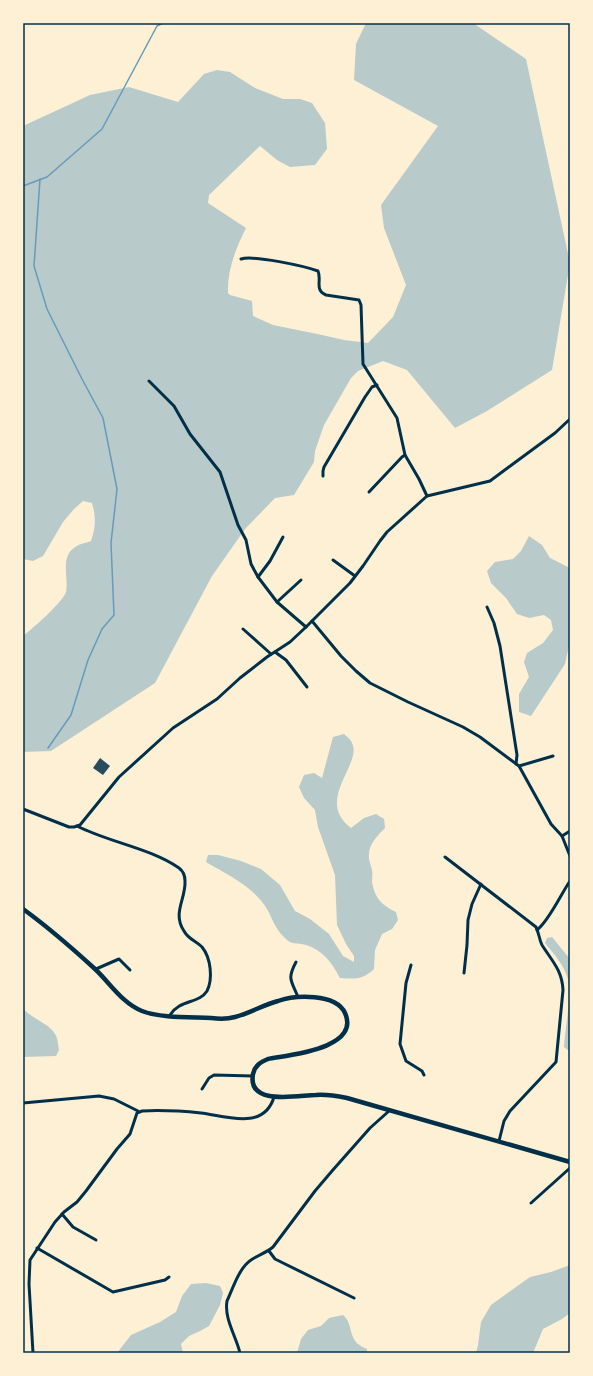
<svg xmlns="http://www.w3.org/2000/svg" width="593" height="1376" font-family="Ubuntu,sans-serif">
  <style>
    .green { fill: #b9caca }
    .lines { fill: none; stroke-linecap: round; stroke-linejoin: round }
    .stream { stroke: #669bbc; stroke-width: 1.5 }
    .building { fill: #264d5e }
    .minor { stroke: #003049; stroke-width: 3 }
    .secondary { stroke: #003049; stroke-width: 4.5 }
    .neatline { fill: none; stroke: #003049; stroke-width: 1.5 }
  </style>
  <rect width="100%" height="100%" fill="#fdf0d5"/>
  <g class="green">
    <path d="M 366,23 L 473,23 L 526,59 L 570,263 L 552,370 L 487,411 L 455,428 L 407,370 L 383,361 L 358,371 L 351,378 L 324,425 L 315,451 L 314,462 L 294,495 L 275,498 L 245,529 L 212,576 L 155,683 L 51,751 L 23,752 L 23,636 C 32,629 63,602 66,592 C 69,579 60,557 74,548 C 78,544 86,543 91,541 C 96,526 96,518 92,503 L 83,501 L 74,509 L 63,522 L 43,556 L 33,561 L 23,559 L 23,126 L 90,95 L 129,87 L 178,102 L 204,74 L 217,70 L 230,72 L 255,88 L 283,99 L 300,99 L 312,103 L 325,123 L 327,149 L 315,165 L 290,167 L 277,160 L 260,146 L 209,195 L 208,203 L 246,228 C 236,248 227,270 228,293 L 230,295 L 252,301 L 253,316 L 273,325 L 322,335 L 344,340 L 368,343 L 393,317 L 406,285 L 384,228 L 381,205 L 438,126 L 354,80 L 356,44 Z"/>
    <polygon points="529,536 542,545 550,558 570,568 570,641 565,664 531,716 519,712 519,694 529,677 524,662 527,653 543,643 553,630 551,620 544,615 529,618 517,614 506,598 491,583 487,571 495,562 513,559 521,551"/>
    <path d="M 344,734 C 346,736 351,739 352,743 C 363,764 314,800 351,828 L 364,818 L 376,814 L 384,819 L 385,828 C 378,835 369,844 369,854 C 368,859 371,865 372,870 C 373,874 372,878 372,882 C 375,899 382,905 396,912 L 398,920 L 392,929 L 382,934 L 375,950 L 374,969 C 362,980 356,979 340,978 C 332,963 323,950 306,945 C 296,942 292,946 284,937 C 274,928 272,916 265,906 C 251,885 226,874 206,862 L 208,855 L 218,855 L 241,861 L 261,869 L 280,885 L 295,911 L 310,919 L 329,934 L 343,956 L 354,962 L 354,956 L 346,944 L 337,925 L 335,875 L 318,827 L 315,810 L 304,798 L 299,787 L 304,775 L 314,773 L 322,778 L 333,737 Z"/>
    <path d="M 552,937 L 570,959 L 569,1051 L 564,1047 C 565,1029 572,994 568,979 C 564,965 554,954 545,943 L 547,938 Z"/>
    <path d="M 23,1008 C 31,1019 48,1022 55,1034 C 58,1038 58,1045 59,1050 L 56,1056 L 23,1057 Z"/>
    <polygon points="570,1265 570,1313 562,1319 543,1329 533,1353 476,1353 478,1345 481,1322 491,1305 530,1277 551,1272"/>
    <polygon points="206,1283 220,1286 223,1293 220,1305 209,1326 200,1331 189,1336 181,1344 183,1353 117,1353 131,1335 160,1322 176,1312 182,1296 191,1284"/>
    <path d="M 343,1315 C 352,1322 349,1336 358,1344 C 361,1346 364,1348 367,1349 L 367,1353 L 297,1353 L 301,1339 L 308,1330 L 321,1326 L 329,1318 Z"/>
  </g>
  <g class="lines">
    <g class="stream">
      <polyline points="40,179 34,266 47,309 82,379 103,418 117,489 111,543 114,615 102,629 88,660 71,715 48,748"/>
      <polyline points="23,186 47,177 102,129 157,26 163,23"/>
    </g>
  </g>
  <polygon class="building" points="100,758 110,766 103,775 93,768"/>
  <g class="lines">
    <g class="minor">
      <path d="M 241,259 C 254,255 304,266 318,271 C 322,280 314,290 326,295 L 359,300 L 361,305 L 363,364 L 397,418 L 405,455 L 419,479 L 427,496"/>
      <polyline points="149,381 174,406 190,434 220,472 238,525 246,540 251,564 258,577 277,602 306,627"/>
      <polyline points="323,476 323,471 324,467 365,397 372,387 377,385"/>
      <polyline points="369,492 402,457 405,455"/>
      <polyline points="333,560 355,576"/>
      <polyline points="258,577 270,561 283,537"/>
      <polyline points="277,602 301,580"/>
      <polyline points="487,607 494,623 500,646 517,755 516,764"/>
      <polyline points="312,621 341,656 356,671 370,683 408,702 463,727 480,737 519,766 551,824 562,836 570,856"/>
      <polyline points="243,629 271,654"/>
      <polyline points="275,652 286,660 307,687"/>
      <polyline points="519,766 553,756"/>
      <polyline points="23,809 69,827 74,827 80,825 119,777 173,728 217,699 240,678 267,657 290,642 306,627 350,583 363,566 380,541 387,532 427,496 490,481 555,433 570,419"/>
      <path d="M 77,826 C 108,842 150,848 179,868 C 183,871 185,876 185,881 C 186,899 172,913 184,931 C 188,939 196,941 202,947 C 211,958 213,979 207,991 C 199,1004 180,999 170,1015"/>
      <polyline points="562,836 570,831"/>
      <path d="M 445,857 L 536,927 C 539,933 539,939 542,945 C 552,961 562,970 563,990 L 556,1062 L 510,1111 L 504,1121 L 499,1141"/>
      <path d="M 537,930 C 549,921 561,894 570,881"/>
      <path d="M 296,962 C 287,979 291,980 298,997"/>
      <polyline points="411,965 406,983 400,1044 406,1061 422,1071 424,1075"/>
      <polyline points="96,969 119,959 130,970"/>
      <polyline points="464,973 467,945 468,920 472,904 481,884"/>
      <polyline points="202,1089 209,1078 214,1075 253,1076"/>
      <polyline points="23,1103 99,1096 114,1099 138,1111"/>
      <polyline points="531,1203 570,1168"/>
      <polyline points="62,1214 73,1227 96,1240"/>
      <polyline points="37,1248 113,1292 165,1280 169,1277"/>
      <polyline points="269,1251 275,1259 354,1298"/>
      <path d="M 33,1353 L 29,1284 L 30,1260 L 55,1222 L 64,1212 L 77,1202 L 86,1191 L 117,1149 L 130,1134 L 137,1113 L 142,1111 C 161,1110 181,1111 201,1113 C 225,1116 264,1131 274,1097"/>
      <path d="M 240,1353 C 236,1336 224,1319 227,1301 C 233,1288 239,1268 251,1260 C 258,1255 266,1253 273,1247 L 315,1191 L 332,1171 L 370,1128 L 389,1111"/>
    </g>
    <path class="secondary" d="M 23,909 C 48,927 72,948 95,969 C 110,983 122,1003 142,1011 C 160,1018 191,1017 211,1018 C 219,1019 228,1019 235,1017 C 250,1013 263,1005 278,1001 C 295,995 336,993 345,1013 C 361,1049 288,1055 268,1059 C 261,1062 255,1065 253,1074 C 247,1107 299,1095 316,1095 C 327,1094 337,1096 347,1098 L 570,1162"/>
  </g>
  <rect width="593" height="1376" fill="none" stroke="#fdf0d5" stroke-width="48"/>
  <rect x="24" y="24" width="545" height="1328" class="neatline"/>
</svg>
